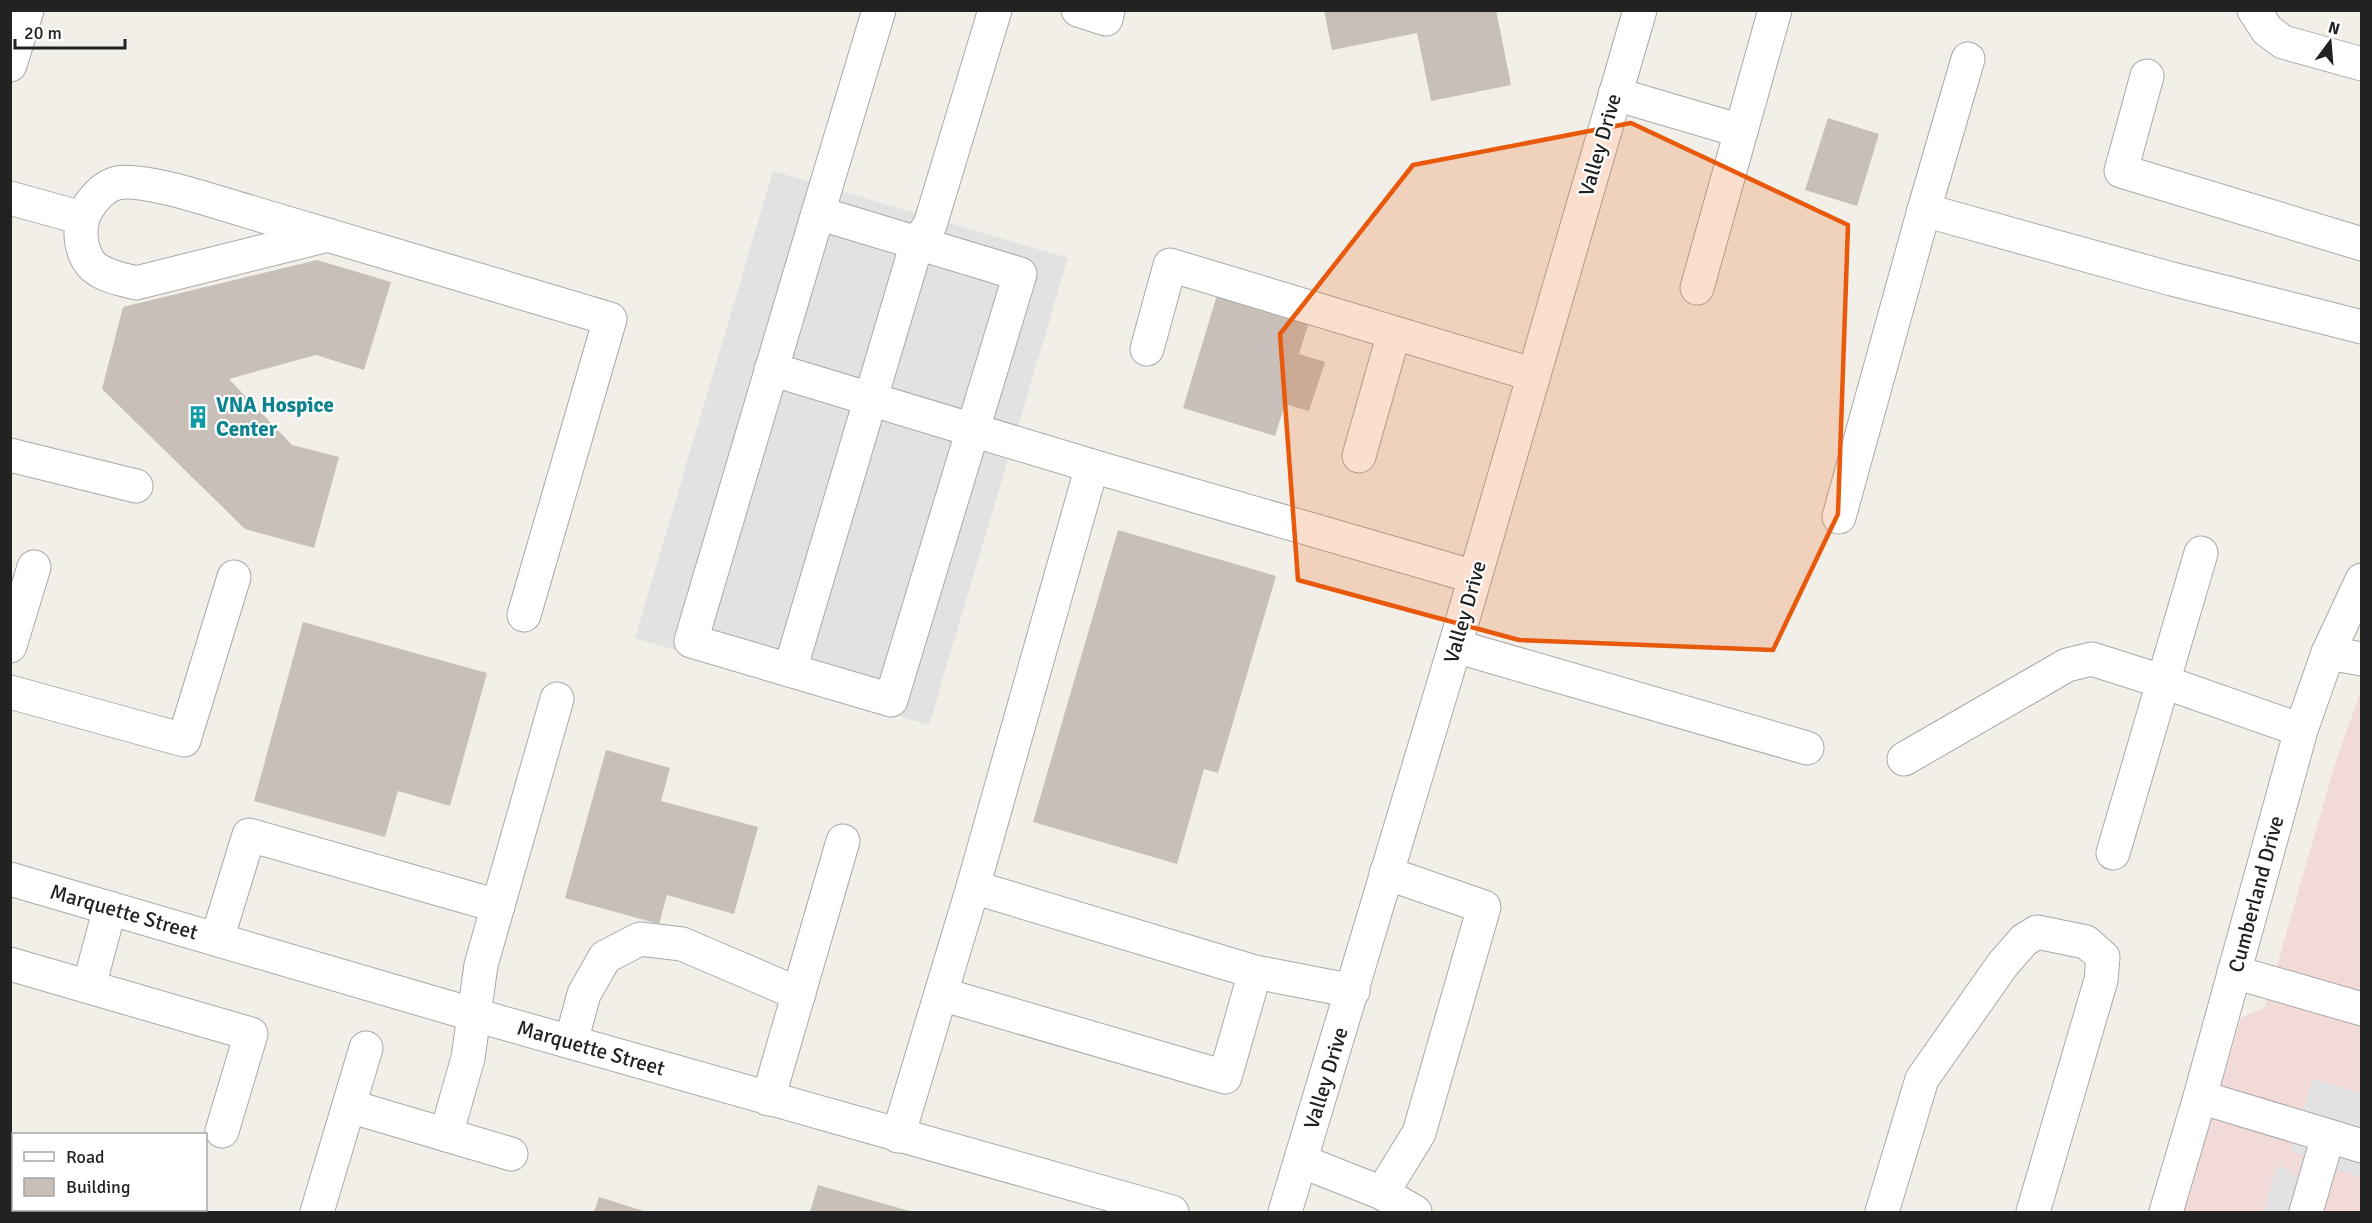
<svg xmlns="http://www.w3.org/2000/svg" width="2372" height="1223" font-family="Signika,sans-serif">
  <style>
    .commercial { fill: #f2dad9 }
    .parking { fill: #e2e2e2 }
    .building { fill: #c7bfb8 }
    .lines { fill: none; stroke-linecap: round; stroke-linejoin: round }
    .minor-casing { stroke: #a9a9a9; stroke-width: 35 }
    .minor { stroke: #fff; stroke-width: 33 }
    .marked { fill: #e8590c; fill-opacity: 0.2; stroke: #e8590c; stroke-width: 4.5; stroke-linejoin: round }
    .labels { text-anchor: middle; stroke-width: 4.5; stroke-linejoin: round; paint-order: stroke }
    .street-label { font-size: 21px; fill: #222; stroke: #fff }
    .culture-label { font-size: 21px; font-weight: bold; fill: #0d838f; stroke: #fff; text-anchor: start }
  </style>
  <rect width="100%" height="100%" fill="#f2efe9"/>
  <polygon class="commercial" points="2361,690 2361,1212 2184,1212 2241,1018 2265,1007 2335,764"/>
  <g class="parking">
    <polygon points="773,171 1068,258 929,725 635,638"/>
    <polygon points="2313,1079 2361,1093 2361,1178 2291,1151"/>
    <polygon points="2277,1164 2302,1180 2293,1212 2264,1212"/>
  </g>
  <g class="building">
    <polygon points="1324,10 1496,10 1511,85 1431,101 1417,33 1332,50"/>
    <polygon points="1828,118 1879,134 1857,206 1805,190"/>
    <polygon points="317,260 391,282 364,370 316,355 229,379 292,445 339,457 314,548 245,529 102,389 123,307"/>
    <polygon points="1217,295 1309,322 1299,354 1325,362 1309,411 1285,404 1275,436 1183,408"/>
    <polygon points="1118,530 1276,576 1218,773 1204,769 1177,864 1033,822"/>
    <polygon points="303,622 487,673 450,806 398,791 385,837 254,801"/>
    <polygon points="606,750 670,768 661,801 758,827 734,914 667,895 659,924 565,898"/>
    <polygon points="10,1134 14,1135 14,1210 60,1210 68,1212 10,1212"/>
    <polygon points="818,1185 913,1212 810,1212"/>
    <polygon points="599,1197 647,1212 594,1212"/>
  </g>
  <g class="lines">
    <g class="minor-casing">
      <g id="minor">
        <polyline points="1078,10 1106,19 1108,10"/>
        <polyline points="2254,10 2267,30 2283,42 2362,64"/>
        <polyline points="10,65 27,10"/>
        <polyline points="2147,76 2121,171 2362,244"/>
        <polyline points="1615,94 1741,131"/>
        <polyline points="10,198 82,218"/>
        <polyline points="1924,210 1968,59"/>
        <polygon points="818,213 1020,274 891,700 691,641"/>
        <polyline points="818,213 879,10"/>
        <path d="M 328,235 L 136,283 C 122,279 101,276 91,264 C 79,249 78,225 87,209 C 94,198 104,186 117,183 C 145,177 221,204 250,212 C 370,247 490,284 610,319 L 524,615"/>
        <polyline points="1697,288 1775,10"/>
        <polyline points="1147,349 1170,265 1534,375"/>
        <polyline points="771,369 1092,466"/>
        <polyline points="10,455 136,486"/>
        <polyline points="1359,456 1394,333"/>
        <polyline points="1839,517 1924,210 2172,279 2362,327"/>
        <polyline points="10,646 34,567"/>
        <polyline points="1455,646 1807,748"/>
        <polyline points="2328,653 2362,659"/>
        <polyline points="790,670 917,243 930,225 995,10"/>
        <polyline points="10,692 184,740 234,577"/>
        <polyline points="1904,759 2067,665 2092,659 2164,682 2301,730"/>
        <polyline points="2113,853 2201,553"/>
        <polyline points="10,879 475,1015 1172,1212"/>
        <polyline points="973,887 1255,972 1353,991"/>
        <polyline points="217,939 249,835 498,906"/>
        <polyline points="10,964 251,1034 222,1131"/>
        <polyline points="2234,972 2362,1009"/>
        <polyline points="89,986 110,908"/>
        <polyline points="941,994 1225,1077 1255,972"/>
        <polyline points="571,1042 584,994 605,957 640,939 682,944 799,994"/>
        <polyline points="2200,1097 2362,1146"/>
        <polyline points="768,1099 843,841"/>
        <polyline points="349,1106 511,1154"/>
        <polyline points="446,1135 468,1058 481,965 557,699"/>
        <polyline points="898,1136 973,887 1092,466 1475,577"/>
        <polyline points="1301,1161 1382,1193 1419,1133 1484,907 1386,873"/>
        <polyline points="1382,1193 1415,1212"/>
        <polyline points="317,1212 366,1048"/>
        <polyline points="1285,1212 1455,646 1640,10"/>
        <polyline points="1882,1212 1922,1079 2003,964 2024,940 2037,932 2086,942 2103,957 2101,980 2033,1212"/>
        <polyline points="2166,1212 2200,1097 2301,730 2328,653 2362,580"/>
        <polyline points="2306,1212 2328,1136"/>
      </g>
    </g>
    <use href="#minor" class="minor"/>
  </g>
  <path class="marked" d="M 1631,123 L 1848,225 L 1838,514 L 1773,650 L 1519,640 L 1298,580 L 1280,334 L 1413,165 Z"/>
  <defs>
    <g id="building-bare" transform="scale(1.8)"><path d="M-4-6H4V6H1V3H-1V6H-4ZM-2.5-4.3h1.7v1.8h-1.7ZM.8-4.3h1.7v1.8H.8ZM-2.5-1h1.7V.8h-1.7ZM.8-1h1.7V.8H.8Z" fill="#0f9aa8" stroke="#fff" stroke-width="2.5" paint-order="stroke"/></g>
  </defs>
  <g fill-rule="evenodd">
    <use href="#building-bare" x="198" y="417"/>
  </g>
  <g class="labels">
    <g class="street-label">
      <text transform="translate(1600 145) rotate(-74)" y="7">Valley Drive</text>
      <text transform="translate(1465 612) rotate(-74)" y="7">Valley Drive</text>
      <text transform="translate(2256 894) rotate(-75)" y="7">Cumberland Drive</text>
      <text transform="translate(124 912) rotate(16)" y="7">Marquette Street</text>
      <text transform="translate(591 1048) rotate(16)" y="7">Marquette Street</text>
      <text transform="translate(1326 1078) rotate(-73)" y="7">Valley Drive</text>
    </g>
    <g class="culture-label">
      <text x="216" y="412">VNA Hospice<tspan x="216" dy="24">Center</tspan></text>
    </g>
  </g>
  <rect width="2372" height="1223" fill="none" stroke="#222222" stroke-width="24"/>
  <rect x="12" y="1133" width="195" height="78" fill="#ffffff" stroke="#a7a7a7" stroke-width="1.5"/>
  <rect x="24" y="1152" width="30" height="9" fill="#ffffff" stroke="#a7a7a7" stroke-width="1.5"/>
  <text x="66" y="1163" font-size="18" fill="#222222">Road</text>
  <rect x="24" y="1178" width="30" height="18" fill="#c7bfb8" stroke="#a7a7a7" stroke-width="1.5"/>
  <text x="66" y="1193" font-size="18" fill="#222222">Building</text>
  <g transform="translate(2330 42) rotate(16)" stroke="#ffffff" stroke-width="4.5" paint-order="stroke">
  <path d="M0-4.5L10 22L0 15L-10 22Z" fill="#222222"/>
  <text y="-9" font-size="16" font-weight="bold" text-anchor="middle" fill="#222222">N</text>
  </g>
  <path d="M15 39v9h110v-9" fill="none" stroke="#222222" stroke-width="3"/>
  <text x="24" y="39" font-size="18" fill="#222222" stroke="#ffffff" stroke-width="4.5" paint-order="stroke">20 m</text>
</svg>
